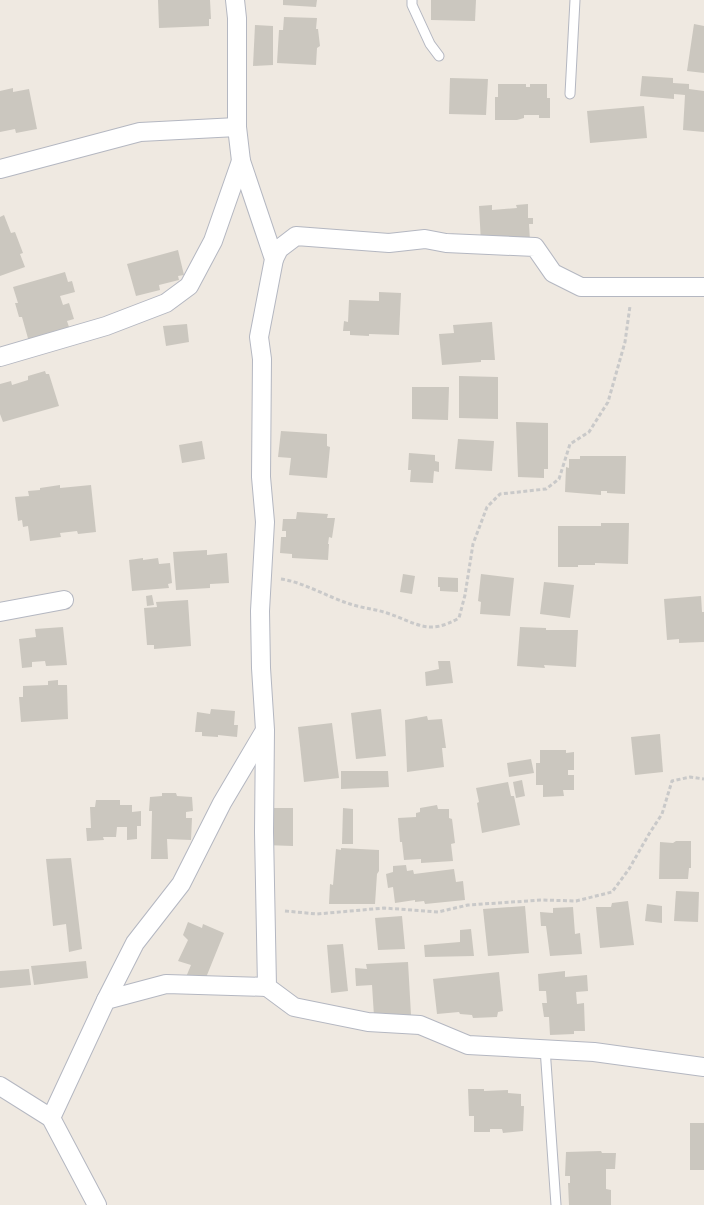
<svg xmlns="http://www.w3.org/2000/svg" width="704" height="1205" font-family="Raleway,sans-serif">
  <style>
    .building { fill: #cbc7bf }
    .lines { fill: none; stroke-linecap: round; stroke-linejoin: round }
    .service-casing { stroke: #b4b7c1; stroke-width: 11 }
    .minor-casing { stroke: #b4b7c1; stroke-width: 20 }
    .path { stroke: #c9c9c9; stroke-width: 3; stroke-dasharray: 4 2.5; stroke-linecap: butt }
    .service { stroke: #fff; stroke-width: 9 }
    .minor { stroke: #fff; stroke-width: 18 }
  </style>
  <rect width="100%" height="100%" fill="#efe9e1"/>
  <g class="building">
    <polygon points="158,0 210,0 211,19 209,19 209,26 159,28"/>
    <polygon points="283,0 317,0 316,7 283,5"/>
    <polygon points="431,0 476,0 475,21 431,20"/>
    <polygon points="284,17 317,18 316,29 318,29 320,46 317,48 316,65 277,63 279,30 283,30"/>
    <polygon points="694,24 704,26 704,73 687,71"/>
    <polygon points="255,25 273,26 273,65 253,66"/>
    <polygon points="642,76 673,78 673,83 689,84 689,89 704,91 704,132 683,130 685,95 674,94 674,99 640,96"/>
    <polygon points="450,78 488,79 486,115 449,114"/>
    <polygon points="498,84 526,84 526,87 530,87 530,84 547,84 547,98 550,98 550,118 539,118 539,115 524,115 524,118 517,120 495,120 495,97 498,97"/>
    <polygon points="13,88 13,92 29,89 37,129 16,133 15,129 0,132 0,91"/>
    <polygon points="644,106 647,138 590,143 587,111"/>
    <polygon points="528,204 528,218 533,218 533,224 529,224 530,241 481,243 479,206 492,205 492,210 517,208 516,205"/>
    <polygon points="4,215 11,233 15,232 23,253 20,254 25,267 0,276 0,217"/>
    <polygon points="178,250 184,275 178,276 179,280 159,285 160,290 136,296 127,264"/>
    <polygon points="65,272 68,282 72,281 75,292 60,296 63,305 69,303 74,319 67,321 70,330 29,342 22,317 19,317 15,303 18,303 13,287"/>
    <polygon points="379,292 401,293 399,335 369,334 369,336 350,335 350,331 343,331 344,321 348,322 349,300 379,301"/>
    <polygon points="492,322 495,360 481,360 481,362 442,365 439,334 454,333 453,325"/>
    <polygon points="187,324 189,342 166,346 163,326"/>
    <polygon points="45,371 46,374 49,374 59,406 3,422 0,414 0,384 11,381 12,385 28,380 28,376"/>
    <polygon points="459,376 498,377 498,419 459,418"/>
    <polygon points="412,387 449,387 448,420 412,419"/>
    <polygon points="516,422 548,423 548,469 544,469 544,478 518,477"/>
    <polygon points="281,431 327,434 327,446 330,447 327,478 289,475 291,458 278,457"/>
    <polygon points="458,439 494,441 492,471 455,469"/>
    <polygon points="202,441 205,459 182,463 179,445"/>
    <polygon points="409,453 435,455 435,461 439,462 439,472 434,471 433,483 410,482 411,470 408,470"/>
    <polygon points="580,456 626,456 625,494 607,493 607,491 601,491 601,495 565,492 566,467 569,468 569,459 580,459"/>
    <polygon points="60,485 60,488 91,485 96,532 78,534 77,531 60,533 61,537 30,541 28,526 23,527 22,520 18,521 15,497 29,496 28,491 40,490 40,488"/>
    <polygon points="297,512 328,514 327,518 335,518 332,538 329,537 328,544 329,544 328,560 292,558 292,554 280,553 281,537 286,537 286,531 282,531 283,519 296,519"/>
    <polygon points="601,523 629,523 628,564 595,563 595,565 578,565 578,567 558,567 558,526 601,526"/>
    <polygon points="207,550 207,555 227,553 229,583 210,584 210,588 176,590 173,552"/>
    <polygon points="143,558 143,560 158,558 159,564 170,563 172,583 168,584 169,588 132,591 129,560"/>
    <polygon points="403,574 415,576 412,594 400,592"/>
    <polygon points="481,574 514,578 510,616 480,614 481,602 478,601"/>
    <polygon points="438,577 458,578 458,592 440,591 440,587 438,587"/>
    <polygon points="544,582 574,585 570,618 540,614"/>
    <polygon points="152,595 154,605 147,606 146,596"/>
    <polygon points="701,596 702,612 704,612 704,642 679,643 679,639 667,640 664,599"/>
    <polygon points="188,600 191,646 154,649 154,645 147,645 144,608 157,607 156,602"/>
    <polygon points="63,627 67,665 46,666 45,661 32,662 32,667 22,668 19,639 36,637 35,629"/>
    <polygon points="520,627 546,628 546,630 578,630 576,667 544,665 545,668 517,666"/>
    <polygon points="438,661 450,661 453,683 426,686 425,672 439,669"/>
    <polygon points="58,680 58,685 67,685 68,719 21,722 19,697 23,697 23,686 48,685 48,681"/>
    <polygon points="211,709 235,711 234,725 238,725 237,737 218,735 218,737 202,736 202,732 195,732 197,712 210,714"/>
    <polygon points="381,709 386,756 356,759 351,713"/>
    <polygon points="427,716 428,720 442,719 446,748 442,748 444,767 407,772 405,720"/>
    <polygon points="332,723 339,778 304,782 298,727"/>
    <polygon points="660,734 663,772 635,775 631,737"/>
    <polygon points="540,750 566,750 566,753 574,752 574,770 568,770 568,775 574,775 574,790 563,790 564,796 543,797 543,785 536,785 536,763 540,763"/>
    <polygon points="531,759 534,773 509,777 507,763"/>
    <polygon points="341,771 388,771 389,787 341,789"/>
    <polygon points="522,780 525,796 516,798 513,782"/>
    <polygon points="508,782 511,796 514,796 520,825 482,833 477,803 479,802 476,788"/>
    <polygon points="162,793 176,793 177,796 192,797 193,811 186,812 186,818 192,818 191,840 167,839 168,859 151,859 152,811 149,811 150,797 162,796"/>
    <polygon points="96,800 120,800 120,805 132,805 132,812 141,811 141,826 137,826 137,839 127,840 127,827 117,827 116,837 103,837 104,840 87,841 86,828 91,828 90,807 95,807"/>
    <polygon points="437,805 438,809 449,809 449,818 452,819 455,843 451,844 453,861 421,863 421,859 404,860 402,842 400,842 398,818 416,817 416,813 420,812 420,808"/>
    <polygon points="266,808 293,808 293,846 265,845"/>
    <polygon points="343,808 353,809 353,844 342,844"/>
    <polygon points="676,841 691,841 691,868 689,868 688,879 659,879 660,842 673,843"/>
    <polygon points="341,848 379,850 379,871 377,874 375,904 329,904 330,884 333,885 336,849 341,850"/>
    <polygon points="71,858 82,949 69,952 66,924 53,926 46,859"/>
    <polygon points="406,865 407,871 413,870 414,874 454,869 456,882 463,881 465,900 425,904 424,901 415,902 415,900 395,903 393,887 388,888 386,874 393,872 393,866"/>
    <polygon points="676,891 699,892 698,922 674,921"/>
    <polygon points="628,901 634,945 600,948 596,907 611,907 612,903"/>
    <polygon points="647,904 662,906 662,923 645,921"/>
    <polygon points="525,906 529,953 488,956 483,909"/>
    <polygon points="573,907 575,934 580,933 582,954 550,956 546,926 541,926 540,912 553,913 553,908"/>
    <polygon points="402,916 405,949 378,950 375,918"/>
    <polygon points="188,922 202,928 203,924 224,933 203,985 186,977 191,965 178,961 188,940 183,935"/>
    <polygon points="471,929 474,956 425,957 424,945 460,942 460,930"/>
    <polygon points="343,944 348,991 331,993 327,945"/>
    <polygon points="86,961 88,978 34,985 31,966"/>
    <polygon points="408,962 411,1015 374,1016 372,985 356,986 355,968 367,969 366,964"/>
    <polygon points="29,969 31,985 0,988 0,971"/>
    <polygon points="565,971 565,977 587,975 588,991 576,992 577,1004 584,1003 585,1031 574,1031 574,1034 550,1035 549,1017 544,1017 542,1003 547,1003 546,991 539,991 538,974"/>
    <polygon points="499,972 503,1011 498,1012 497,1017 473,1018 472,1015 460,1014 459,1012 437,1014 433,979"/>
    <polygon points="468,1089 484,1089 484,1091 508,1090 508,1093 521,1094 521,1106 524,1106 523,1131 503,1133 502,1129 490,1129 490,1132 474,1132 474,1116 469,1116"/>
    <rect x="690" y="1123" width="14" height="47"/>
    <polygon points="601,1151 602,1153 616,1153 615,1169 606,1169 606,1189 611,1190 611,1205 569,1205 568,1183 570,1183 570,1176 565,1176 566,1152"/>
  </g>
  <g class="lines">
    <g class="service-casing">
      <g id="service">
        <polyline points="412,0 412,5 430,44 439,56"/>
        <polyline points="570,94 575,0"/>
        <polyline points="545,1048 556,1205"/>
      </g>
    </g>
    <g class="minor-casing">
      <g id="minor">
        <polyline points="235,0 237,18 237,127 241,161 274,259 259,337 262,359 261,477 265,522 260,611 261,668 265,730 264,832 267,987 294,1007 368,1022 420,1025 468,1045 594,1052 704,1067"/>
        <polyline points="0,169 140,132 237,127"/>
        <polyline points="274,259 279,249 296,236 389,243 425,239 446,243 535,247 553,273 581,287 704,287"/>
        <polyline points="0,357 106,326 166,303 189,286 213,241 241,161"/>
        <polyline points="0,612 64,600"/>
        <polyline points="106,1000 135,943 181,884 222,803 264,732"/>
        <polyline points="0,1086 51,1118 97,1205"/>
        <polyline points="51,1118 106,1000 166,984 267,987"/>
      </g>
    </g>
    <g class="path">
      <path d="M 281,579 C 303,582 328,597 350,604 C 362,608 375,609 387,613 C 417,623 428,636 459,618 L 465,595 L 473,544 L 487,507 L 500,494 L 546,489 L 559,479 L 570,444 L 589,432 L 608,402 L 625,342 L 630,306"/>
      <polyline points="285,911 317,914 384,908 438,912 468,905 542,900 576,901 612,892 629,869 649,834 662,814 672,781 690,777 704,779"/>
    </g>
    <use href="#service" class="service"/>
    <use href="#minor" class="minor"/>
  </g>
</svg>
